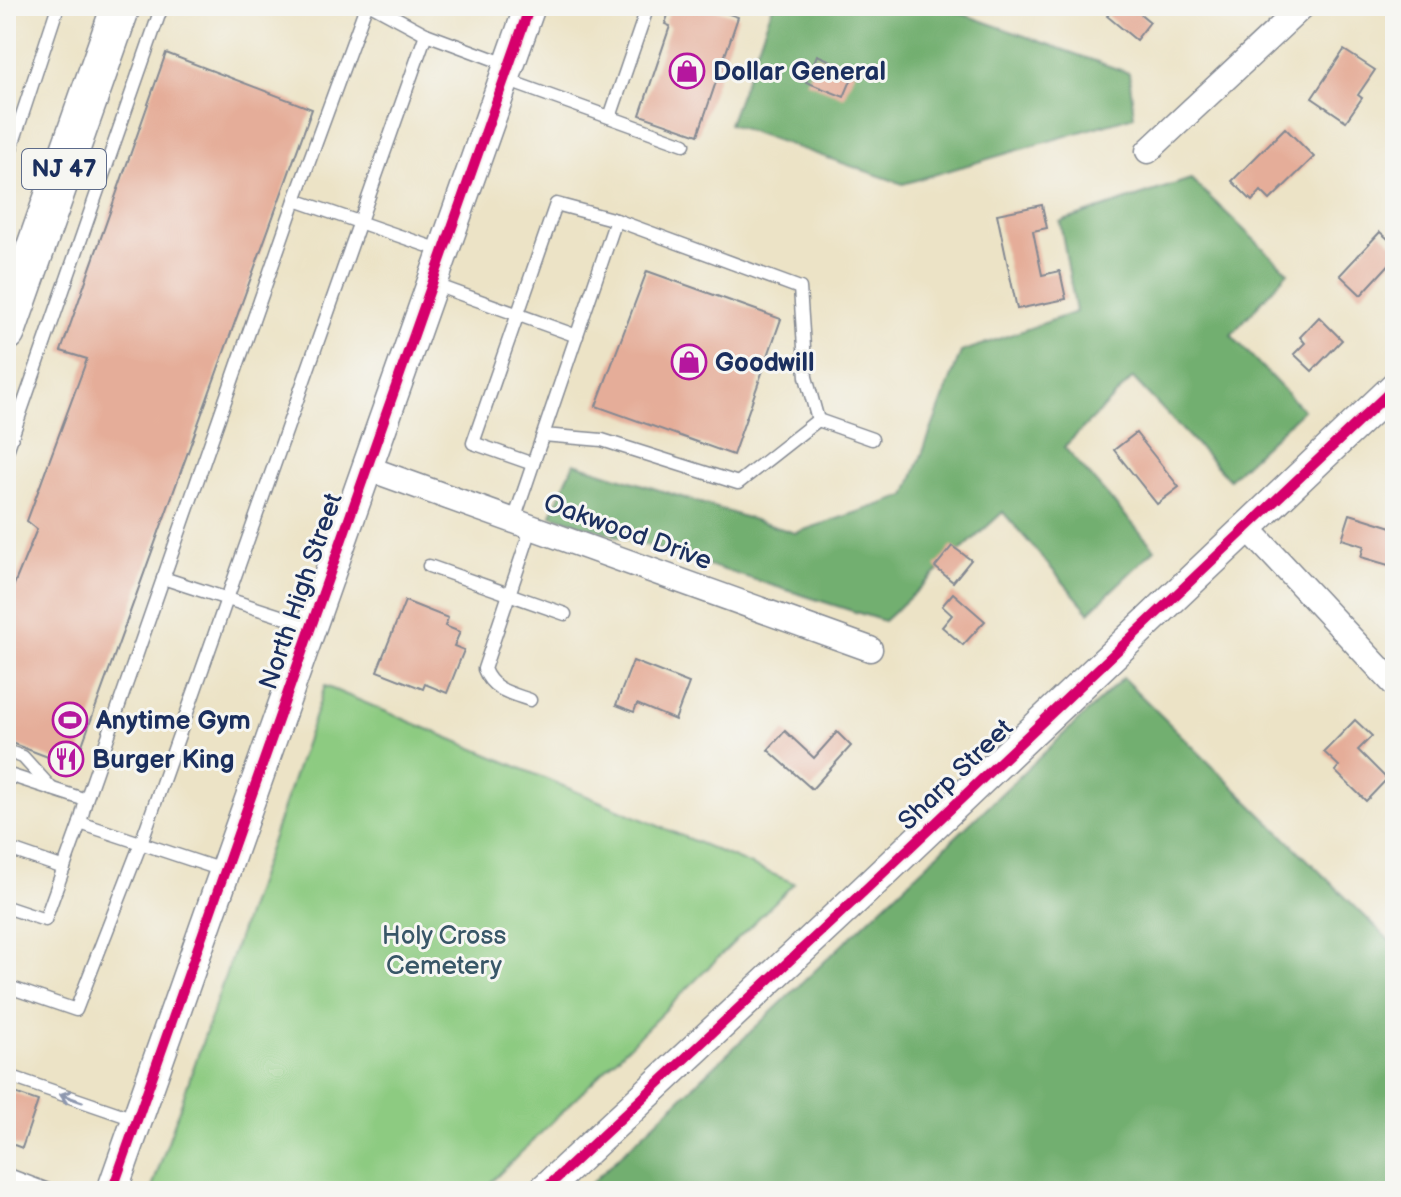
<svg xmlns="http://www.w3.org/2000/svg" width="1401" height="1197" font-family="'Balsamiq Sans',sans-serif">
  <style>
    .green { fill: #8dcb81; stroke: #547d70; stroke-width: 2 }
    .forest { fill: #72af6f; stroke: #466f66; stroke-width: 2 }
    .building { fill: #e5ad99 }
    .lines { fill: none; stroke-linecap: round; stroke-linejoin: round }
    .service-casing { stroke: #848992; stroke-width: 15 }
    .minor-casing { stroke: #848992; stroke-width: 27 }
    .tertiary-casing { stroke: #848992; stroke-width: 33 }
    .primary-casing { stroke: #848992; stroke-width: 41 }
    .service { stroke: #fff; stroke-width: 12 }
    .minor { stroke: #fff; stroke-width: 24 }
    .tertiary { stroke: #fff; stroke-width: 30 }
    .primary { stroke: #fff; stroke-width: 38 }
    .cycleway-casing { stroke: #f6f6f2; stroke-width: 15 }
    .cycleway { stroke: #d6006c; stroke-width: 10 }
    .oneway { stroke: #8d97ae }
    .labels { text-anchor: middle; stroke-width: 6; stroke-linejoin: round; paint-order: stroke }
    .shield { fill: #f6f6f2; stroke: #5d6b8a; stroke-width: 2 }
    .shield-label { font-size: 24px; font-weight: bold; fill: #1b2f5e }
    .poi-label { font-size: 26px; font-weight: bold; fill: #1b2f5e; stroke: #f6f6f2; text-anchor: start }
    .street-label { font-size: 26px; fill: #1b2f5e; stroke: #f6f6f2 }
    .park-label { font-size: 26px; fill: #385667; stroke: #f6f6f2 }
  </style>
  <rect width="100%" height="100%" fill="#f6f6f2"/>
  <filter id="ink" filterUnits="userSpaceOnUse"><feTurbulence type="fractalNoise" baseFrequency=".0125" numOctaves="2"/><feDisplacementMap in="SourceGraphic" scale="16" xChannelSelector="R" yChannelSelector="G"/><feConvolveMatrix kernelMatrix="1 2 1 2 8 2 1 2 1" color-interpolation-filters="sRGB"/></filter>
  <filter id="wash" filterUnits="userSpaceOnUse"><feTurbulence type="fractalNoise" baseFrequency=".006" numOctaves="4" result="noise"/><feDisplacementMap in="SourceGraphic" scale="32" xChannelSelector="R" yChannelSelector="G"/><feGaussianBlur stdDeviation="1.8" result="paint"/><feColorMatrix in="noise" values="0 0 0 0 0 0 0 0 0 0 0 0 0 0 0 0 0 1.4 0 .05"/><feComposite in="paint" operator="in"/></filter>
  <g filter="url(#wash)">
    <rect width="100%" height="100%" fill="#ece3c6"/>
    <polygon class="green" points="325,686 794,883 482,1191 151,1191"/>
    <g class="forest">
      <polygon points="773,6 940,6 1129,73 1134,116 903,184 729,124"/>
      <polygon points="1191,179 1288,272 1231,335 1303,410 1229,479 1133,378 1064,447 1155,549 1089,612 1003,512 884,621 551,515 574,463 795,533 906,496 961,352 1076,312 1060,222"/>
      <polygon points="1123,678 1395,946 1395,1191 583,1191"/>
    </g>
    <g id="blocks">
      <g class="building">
        <polygon points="671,6 706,6 738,17 698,135 640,115 670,26 665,24"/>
        <polygon points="1116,6 1131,6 1150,22 1136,40 1107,16"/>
        <polygon points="1344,50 1375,70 1358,95 1362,98 1346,121 1312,98"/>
        <polygon points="166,53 312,109 74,767 6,741 6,604 37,529 27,521 87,359 61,351"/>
        <polygon points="817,55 855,71 844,97 806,82"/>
        <polygon points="1285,128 1314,157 1270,200 1261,191 1252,201 1232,181"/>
        <polygon points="1042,205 1047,228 1033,231 1042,275 1060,271 1066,299 1017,309 997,214"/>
        <polygon points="1380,232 1395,245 1395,258 1361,295 1340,275"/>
        <polygon points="647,271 781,319 733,455 596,406"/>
        <polygon points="1319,317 1342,340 1312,371 1294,354 1305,343 1300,337"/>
        <polygon points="1136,433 1179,487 1157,504 1114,450"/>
        <polygon points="1350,514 1395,528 1395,567 1361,557 1364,546 1342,539"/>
        <polygon points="952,546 971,560 953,582 935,567"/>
        <polygon points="953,593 985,621 963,645 942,627 952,615 942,606"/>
        <polygon points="405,601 448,618 445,626 460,632 454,646 464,650 447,693 425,684 423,689 377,671"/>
        <polygon points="633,661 689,683 675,720 637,704 634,712 616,705"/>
        <polygon points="1355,720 1372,736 1358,750 1387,779 1366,801 1335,771 1339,766 1324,752"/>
        <polygon points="785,731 814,758 837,732 851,746 812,789 768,750"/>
        <polygon points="6,1090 38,1101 22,1148 6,1142"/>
      </g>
    </g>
  </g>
  <g filter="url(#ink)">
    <use href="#blocks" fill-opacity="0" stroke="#848992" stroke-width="2"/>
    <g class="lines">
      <g class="service-casing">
        <g id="service">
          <polyline points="374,6 426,34 509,65"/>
          <polyline points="506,80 684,144"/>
          <polyline points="610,117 648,6"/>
          <polyline points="6,164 58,6"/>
          <polyline points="295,200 443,251"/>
          <polyline points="433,284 577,336"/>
          <polyline points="818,420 872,439"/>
          <polyline points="6,454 162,6"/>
          <polyline points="533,464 473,443 556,204 616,220"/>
          <polyline points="514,520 616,220 800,288 806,377 818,420 738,483 602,440 543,435"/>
          <polyline points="429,566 565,614"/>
          <polyline points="163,578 311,626"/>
          <path d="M 530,700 C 510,693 492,690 484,669 L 532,526"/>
          <polyline points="6,751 23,757 52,789"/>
          <polyline points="6,774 86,800"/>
          <polyline points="80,823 86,800 295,200 366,6"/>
          <polyline points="6,848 64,868"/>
          <polyline points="6,907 45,920 80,823 225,871"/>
          <polyline points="6,986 76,1010 141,843 426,34"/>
          <polyline points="6,1075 137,1120"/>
          <polyline points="6,1174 51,1191"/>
        </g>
      </g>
      <g class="minor-casing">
        <g id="minor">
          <polyline points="1148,151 1303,6"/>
          <polyline points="367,468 870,649"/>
          <polyline points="1247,527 1395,685"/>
        </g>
      </g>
      <g class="tertiary-casing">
        <g id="tertiary">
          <polyline points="112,1191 530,6"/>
          <polyline points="543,1191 864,891 1395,387"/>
        </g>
      </g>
      <g class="primary-casing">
        <polyline id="primary" points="6,332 121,6"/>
      </g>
      <use href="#service" class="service"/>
      <use href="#minor" class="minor"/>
      <use href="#tertiary" class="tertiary"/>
      <use href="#primary" class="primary"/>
      <g class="cycleway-casing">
        <g id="cycleway">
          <polyline points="112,1191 530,6"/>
          <polyline points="543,1191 864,891 1395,387"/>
        </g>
      </g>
      <use href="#cycleway" class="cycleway"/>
    </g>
    <defs><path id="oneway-shaft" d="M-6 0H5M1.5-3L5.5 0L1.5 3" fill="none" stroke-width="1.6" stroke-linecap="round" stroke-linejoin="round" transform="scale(2)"/></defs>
    <use class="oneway" href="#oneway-shaft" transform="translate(71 1098) rotate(-161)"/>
  </g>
  <defs>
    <g id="shop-ring" transform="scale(1.8)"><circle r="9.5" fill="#f6f6f2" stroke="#b5179e" stroke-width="1.5"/><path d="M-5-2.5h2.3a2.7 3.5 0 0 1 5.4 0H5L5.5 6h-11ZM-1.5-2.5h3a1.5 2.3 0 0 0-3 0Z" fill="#b5179e"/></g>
    <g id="stadium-ring" transform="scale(1.8)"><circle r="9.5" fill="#f6f6f2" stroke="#b5179e" stroke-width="1.5"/><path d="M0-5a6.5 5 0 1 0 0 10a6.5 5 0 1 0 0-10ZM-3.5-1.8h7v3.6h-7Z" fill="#b5179e"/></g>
    <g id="restaurant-ring" transform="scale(1.8)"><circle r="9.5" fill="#f6f6f2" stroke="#b5179e" stroke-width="1.5"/><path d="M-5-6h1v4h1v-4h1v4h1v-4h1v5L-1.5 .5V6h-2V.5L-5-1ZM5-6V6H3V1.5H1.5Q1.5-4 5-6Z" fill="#b5179e"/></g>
  </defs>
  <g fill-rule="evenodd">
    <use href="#shop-ring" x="687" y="71"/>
    <use href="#shop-ring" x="689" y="362"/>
    <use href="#stadium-ring" x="70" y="720"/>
    <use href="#restaurant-ring" x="66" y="759"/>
  </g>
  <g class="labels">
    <rect class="shield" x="22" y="149" width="84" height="40" rx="6"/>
    <g class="shield-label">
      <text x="64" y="177">NJ 47</text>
    </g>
    <g class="poi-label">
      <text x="713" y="80">Dollar General</text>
      <text x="715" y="371">Goodwill</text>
      <text x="96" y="729">Anytime Gym</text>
      <text x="92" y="768">Burger King</text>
    </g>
    <g class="street-label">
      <text transform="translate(628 531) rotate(20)" y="9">Oakwood Drive</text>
      <text transform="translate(300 591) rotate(-71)" y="9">North High Street</text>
      <text transform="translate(955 774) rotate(-44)" y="9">Sharp Street</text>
    </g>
    <g class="park-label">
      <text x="444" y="944">Holy Cross<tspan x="444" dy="30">Cemetery</tspan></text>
    </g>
  </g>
  <rect width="1401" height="1197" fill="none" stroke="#f6f6f2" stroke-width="32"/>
</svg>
